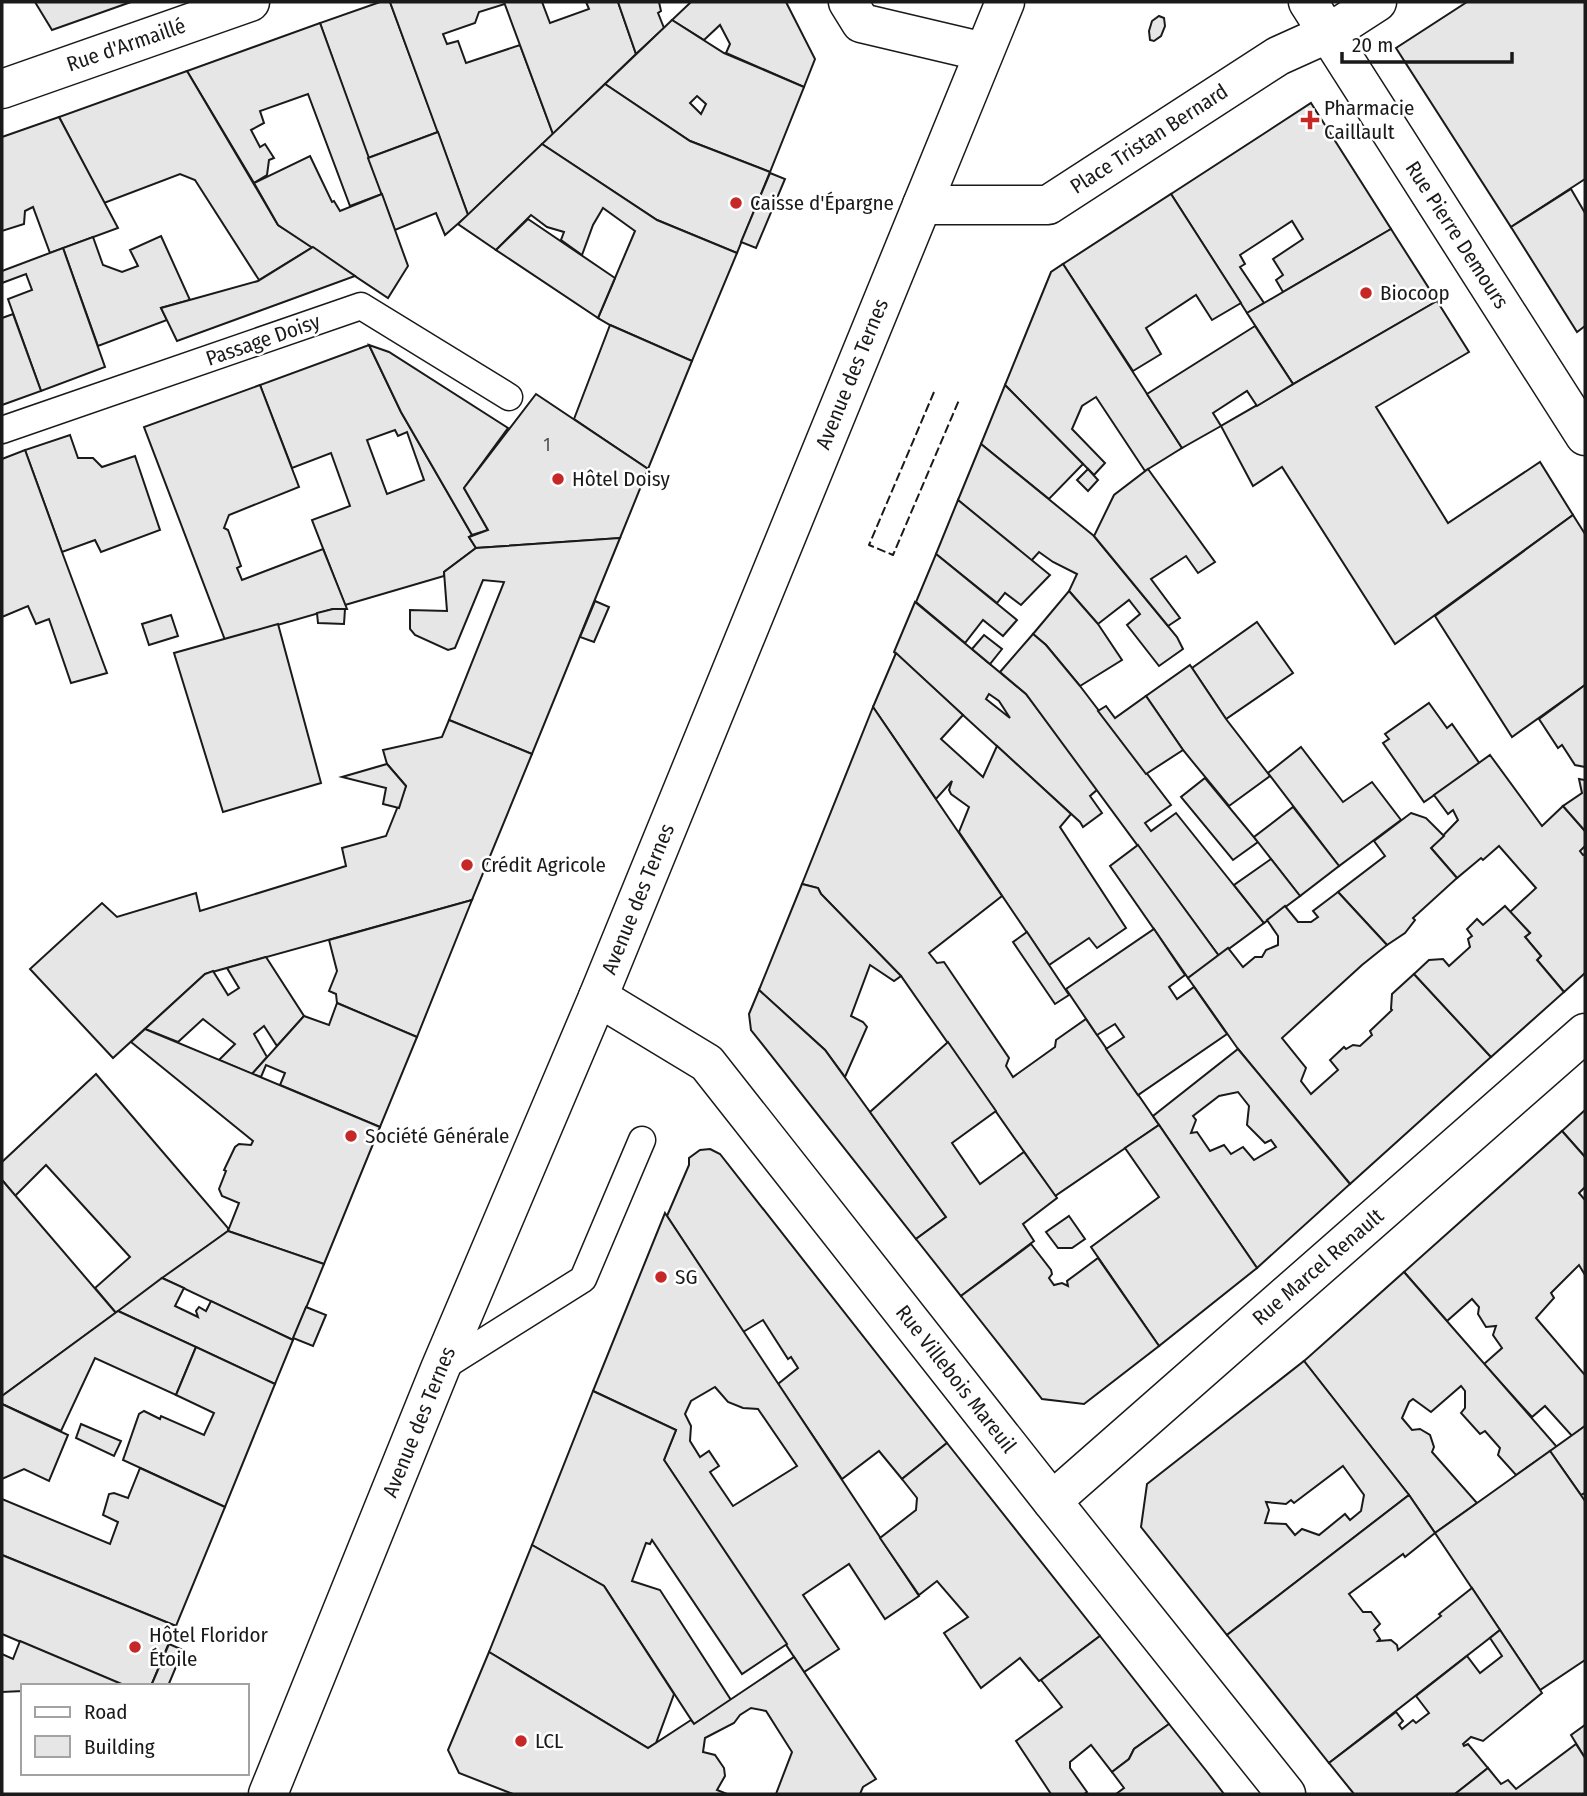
<svg xmlns="http://www.w3.org/2000/svg" width="1587" height="1796" font-family="'Fira Sans Condensed',sans-serif">
  <style>
    .building { fill: #e6e6e6; stroke: #1a1a1a; stroke-width: 2; fill-rule: evenodd }
    .lines { fill: none; stroke-linecap: round; stroke-linejoin: round }
    .service-casing { stroke: #1a1a1a; stroke-width: 29 }
    .minor-casing { stroke: #1a1a1a; stroke-width: 41 }
    .secondary-casing { stroke: #1a1a1a; stroke-width: 41 }
    .service { stroke: #fff; stroke-width: 26 }
    .minor { stroke: #fff; stroke-width: 38 }
    .secondary { stroke: #fff; stroke-width: 38 }
    .fence { stroke: #1a1a1a; stroke-width: 2; stroke-dasharray: 9 3.5; stroke-linecap: butt }
    .poi-dot { fill: #c62828; stroke: #fff; stroke-width: 2.5 }
    .labels { text-anchor: middle; stroke-width: 5; stroke-linejoin: round; paint-order: stroke }
    .number-label { font-size: 18px; fill: #4d4d4d }
    .street-label { font-size: 21px; fill: #1a1a1a; stroke: #fff }
    .poi-label { font-size: 21px; fill: #1a1a1a; stroke: #fff; text-anchor: start }
  </style>
  <rect width="100%" height="100%" fill="#fff"/>
  <g class="building">
    <polygon points="35,2 131,2 52,30"/>
    <polygon points="380,2 390,2 438,132 368,158 320,23"/>
    <polygon points="390,2 504,2 505,4 479,12 475,23 443,34 447,44 458,41 466,63 520,45 553,134 468,215"/>
    <polygon points="504,2 542,2 550,23 589,9 586,2 618,2 636,54 553,134"/>
    <polygon points="618,2 659,2 661,11 658,13 664,28 636,54"/>
    <polygon points="691,2 786,2 815,59 804,87 726,53 730,44 720,25 704,40 672,20"/>
    <polygon points="1467,2 1585,2 1585,179 1511,227 1396,48"/>
    <polygon points="1159,16 1164,18 1165,26 1161,36 1154,41 1150,40 1149,31 1152,21"/>
    <path d="M 672,20 L 724,53 L 804,87 L 770,172 L 690,141 L 605,84 ZM 697,96 L 706,104 L 701,114 L 690,103 Z"/>
    <polygon points="320,23 382,194 350,206 308,94 260,111 264,123 251,130 260,147 265,144 274,158 269,160 267,175 254,183 187,71"/>
    <polygon points="187,71 278,225 313,247 259,280 195,180 180,174 104,203 59,117"/>
    <polygon points="605,84 690,141 770,172 737,253 657,220 542,144"/>
    <polygon points="1311,103 1391,229 1283,292 1276,280 1283,275 1273,259 1303,239 1292,221 1240,255 1245,264 1240,267 1264,303 1247,313 1171,194"/>
    <polygon points="59,117 118,228 50,253 33,207 25,211 24,224 2,231 2,137"/>
    <polygon points="438,132 468,215 445,235 436,213 395,230 368,158"/>
    <polygon points="542,144 657,220 737,253 692,361 610,325 598,318 635,231 603,208 593,225 582,255 561,240 564,232 547,227 531,215 496,250 458,224"/>
    <polygon points="310,156 332,202 334,201 340,211 382,194 408,266 388,298 278,225 254,183"/>
    <polygon points="770,173 785,179 756,248 741,242"/>
    <polygon points="1571,189 1585,213 1585,326 1577,332 1511,227"/>
    <polygon points="1171,194 1241,303 1212,320 1196,295 1146,328 1161,354 1133,371 1063,264"/>
    <polygon points="528,219 615,278 598,318 496,250"/>
    <polygon points="1391,229 1437,301 1293,384 1247,313"/>
    <polygon points="161,236 190,300 161,308 167,320 98,346 63,248 93,237 103,265 122,272 138,266 130,250"/>
    <polygon points="313,247 355,276 177,341 161,308 258,281"/>
    <polygon points="63,248 105,367 41,391 8,299 32,290 26,274 2,283 2,271"/>
    <polygon points="1063,264 1182,448 1145,471 1096,397 1082,406 1072,429 1105,463 1094,475 1005,385 1051,272"/>
    <polygon points="1437,301 1469,352 1376,407 1448,523 1540,462 1573,515 1395,644 1282,467 1253,486 1221,426"/>
    <polygon points="13,314 41,391 2,405 2,318"/>
    <polygon points="610,325 692,361 648,469 574,419"/>
    <polygon points="1255,326 1293,384 1257,406 1247,391 1213,413 1221,426 1182,448 1147,394"/>
    <path d="M 369,345 L 401,412 L 472,535 L 469,537 L 476,548 L 444,572 L 444,576 L 345,605 L 312,520 L 350,506 L 331,453 L 292,468 L 260,385 ZM 395,430 L 398,436 L 407,432 L 424,480 L 387,494 L 367,440 Z"/>
    <polygon points="369,345 389,352 508,428 464,488 488,530 472,535 401,412"/>
    <polygon points="260,385 299,487 229,515 224,528 228,530 241,566 237,568 242,580 323,549 347,609 333,609 225,640 144,427"/>
    <polygon points="1005,385 1083,464 1049,499 981,444"/>
    <polygon points="536,394 648,469 620,538 476,548 469,537 488,530 464,488"/>
    <polygon points="70,435 78,458 93,458 102,467 135,456 160,530 101,552 95,540 62,552 25,450"/>
    <polygon points="981,444 1094,536 1177,637 1183,649 1159,666 1127,625 1140,614 1129,600 1098,624 1069,591 1077,574 1053,562 1039,552 1031,561 958,500"/>
    <polygon points="25,450 62,552 107,673 71,683 49,619 36,624 28,606 2,617 2,459"/>
    <polygon points="1088,469 1098,480 1088,491 1077,480"/>
    <polygon points="1148,469 1215,562 1198,573 1186,556 1151,579 1180,618 1168,626 1094,536 1114,495"/>
    <polygon points="958,500 1050,575 1021,605 1005,593 997,603 936,554"/>
    <polygon points="1573,515 1585,534 1585,685 1512,737 1435,616"/>
    <polygon points="620,538 532,754 449,720 504,582 483,580 455,648 448,650 415,635 410,629 410,610 447,611 444,572 476,548"/>
    <polygon points="936,554 1017,620 1003,636 983,620 965,643 916,602"/>
    <polygon points="1069,591 1098,624 1122,660 1080,686 1046,645 1033,634"/>
    <polygon points="595,601 609,607 594,642 580,637"/>
    <path d="M 915,602 L 1026,694 L 1098,789 L 1090,796 L 1102,813 L 1083,827 L 1080,822 L 894,652 ZM 989,694 L 999,701 L 1010,718 L 986,699 Z"/>
    <polygon points="333,609 345,609 344,624 318,623 317,613"/>
    <polygon points="171,615 178,636 149,645 142,624"/>
    <polygon points="1257,622 1293,673 1226,719 1192,668"/>
    <polygon points="278,624 321,783 223,812 174,653"/>
    <polygon points="1033,634 1046,645 1080,686 1171,805 1145,823 1151,831 1176,813 1264,923 1219,956 1026,694 1000,672"/>
    <polygon points="984,635 1002,649 990,664 972,649"/>
    <polygon points="896,653 963,715 941,739 983,777 997,746 1071,814 1060,827 1126,928 1097,948 1089,938 1049,965 959,832 969,807 951,794 949,790 952,781 936,799 873,707"/>
    <polygon points="1190,665 1226,719 1270,776 1229,806 1183,750 1146,696"/>
    <polygon points="1585,685 1585,767 1575,765 1562,745 1558,748 1539,719"/>
    <polygon points="1146,696 1183,750 1146,774 1098,711 1106,706 1115,718"/>
    <polygon points="1429,703 1447,728 1452,724 1480,764 1424,802 1383,743 1389,739 1385,734"/>
    <polygon points="873,707 1002,896 929,953 937,963 944,962 1009,1058 1006,1066 1013,1077 1055,1047 1056,1040 1086,1019 1159,1125 1055,1196 901,976 821,894 818,888 802,884"/>
    <polygon points="449,720 532,754 472,900 205,974 113,1058 30,969 102,903 117,917 196,893 200,911 346,866 342,848 386,836 406,786 387,764 383,750 442,737"/>
    <polygon points="1301,747 1343,802 1372,782 1401,820 1339,866 1268,773"/>
    <polygon points="1490,755 1542,826 1563,806 1585,831 1585,846 1580,851 1583,855 1585,854 1585,973 1564,992 1537,960 1541,956 1525,937 1530,933 1510,912 1536,888 1499,846 1483,860 1481,858 1457,878 1431,848 1458,820 1453,810 1448,814 1434,795"/>
    <polygon points="387,764 406,786 399,808 383,804 386,788 342,777"/>
    <polygon points="1205,778 1258,842 1233,860 1181,797"/>
    <polygon points="1579,779 1585,780 1585,831 1563,806 1582,793"/>
    <polygon points="1293,807 1339,866 1300,896 1254,837"/>
    <polygon points="1411,813 1426,818 1444,836 1431,848 1457,878 1413,918 1415,920 1405,933 1387,945 1338,892 1385,856 1374,841"/>
    <polygon points="1138,845 1219,956 1188,978 1110,866"/>
    <polygon points="1271,859 1300,896 1264,923 1234,885"/>
    <polygon points="802,884 818,888 821,894 901,976 894,981 870,965 851,1016 863,1022 867,1027 845,1077 825,1050 759,990"/>
    <polygon points="1338,892 1387,945 1362,965 1282,1038 1306,1068 1301,1081 1311,1094 1338,1070 1330,1060 1344,1047 1346,1049 1353,1045 1360,1046 1372,1035 1370,1031 1392,1010 1391,1009 1392,994 1414,974 1491,1057 1350,1184 1238,1049 1188,978 1228,948 1243,967 1255,957 1262,957 1266,950 1278,945 1278,936 1267,920 1285,906 1298,922 1311,922 1318,917 1313,911"/>
    <polygon points="472,900 417,1037 337,1003 336,994 329,991 337,971 329,940"/>
    <polygon points="1505,906 1530,933 1525,937 1541,956 1537,960 1564,992 1491,1057 1414,974 1429,960 1443,959 1449,966 1470,947 1468,939 1472,936 1467,929 1477,919 1483,925"/>
    <polygon points="1154,929 1185,975 1169,987 1177,999 1194,987 1227,1034 1138,1095 1106,1049 1124,1037 1115,1024 1097,1035 1066,989"/>
    <polygon points="1027,932 1069,995 1055,1004 1013,942"/>
    <polygon points="266,957 304,1016 277,1046 264,1026 254,1034 267,1057 252,1074 219,1060 235,1044 203,1019 178,1042 145,1029 205,974 213,971 228,995 239,988 227,968"/>
    <polygon points="759,990 825,1050 946,1217 916,1239 751,1030 749,1014"/>
    <polygon points="337,1003 417,1037 380,1127 280,1085 285,1073 266,1065 261,1077 252,1074 304,1016 329,1025"/>
    <polygon points="145,1029 380,1127 324,1264 228,1231 239,1203 222,1196 219,1189 226,1171 224,1170 235,1147 239,1144 251,1145 253,1141 131,1042"/>
    <polygon points="948,1042 996,1111 952,1143 980,1184 1024,1152 1057,1198 1023,1224 1034,1241 961,1296 916,1239 946,1217 870,1112"/>
    <path d="M 1238,1049 L 1350,1184 L 1257,1268 L 1153,1116 ZM 1238,1092 L 1249,1106 L 1247,1125 L 1265,1143 L 1271,1140 L 1276,1147 L 1254,1160 L 1243,1147 L 1231,1154 L 1224,1145 L 1210,1151 L 1197,1132 L 1191,1133 L 1196,1120 L 1193,1116 L 1219,1096 Z"/>
    <polygon points="96,1074 228,1228 228,1231 116,1313 95,1288 130,1257 46,1165 15,1196 2,1180 2,1162"/>
    <polygon points="1585,1110 1585,1157 1562,1131"/>
    <polygon points="1159,1125 1257,1268 1159,1346 1091,1247 1159,1197 1125,1148"/>
    <polygon points="1562,1131 1585,1157 1585,1187 1579,1193 1585,1200 1585,1275 1579,1265 1551,1293 1554,1298 1536,1318 1585,1375 1585,1426 1572,1436 1545,1406 1532,1417 1484,1364 1502,1348 1493,1335 1496,1326 1486,1327 1478,1314 1479,1307 1472,1299 1447,1321 1404,1272"/>
    <polygon points="710,1149 720,1154 947,1443 902,1479 879,1451 842,1479 778,1384 798,1368 791,1357 788,1359 763,1320 743,1332 667,1216 689,1165 689,1158 700,1150"/>
    <polygon points="2,1180 116,1313 2,1396"/>
    <path d="M 665,1213 L 919,1596 L 885,1619 L 849,1564 L 803,1595 L 839,1649 L 804,1672 L 664,1460 L 676,1430 L 593,1391 ZM 715,1387 L 728,1402 L 743,1408 L 758,1409 L 797,1466 L 733,1506 L 710,1472 L 719,1466 L 709,1451 L 700,1457 L 690,1441 L 691,1426 L 685,1414 L 691,1401 Z"/>
    <polygon points="1069,1216 1085,1239 1072,1248 1058,1248 1046,1232"/>
    <polygon points="228,1231 324,1264 293,1340 162,1278"/>
    <polygon points="1031,1244 1051,1270 1052,1274 1049,1278 1054,1285 1062,1283 1068,1286 1067,1281 1098,1258 1159,1346 1084,1404 1042,1399 961,1296"/>
    <polygon points="1404,1272 1557,1447 1516,1475 1498,1455 1500,1448 1485,1431 1480,1434 1461,1413 1465,1408 1465,1391 1461,1386 1431,1412 1413,1399 1409,1402 1402,1418 1412,1430 1420,1429 1430,1435 1434,1447 1432,1452 1477,1503 1435,1533 1409,1495 1304,1361"/>
    <polygon points="162,1278 184,1288 175,1306 198,1317 196,1311 199,1307 206,1311 211,1301 293,1340 275,1384 118,1311"/>
    <polygon points="306,1307 326,1315 313,1346 293,1338"/>
    <polygon points="118,1311 196,1347 176,1395 95,1358 61,1431 2,1404 2,1396"/>
    <polygon points="196,1347 275,1384 225,1507 123,1460 139,1414 144,1411 160,1419 161,1416 204,1435 214,1413 176,1395"/>
    <path d="M 1304,1361 L 1409,1495 L 1227,1635 L 1141,1527 L 1147,1484 ZM 1343,1466 L 1364,1495 L 1361,1511 L 1350,1520 L 1345,1514 L 1319,1535 L 1302,1529 L 1295,1535 L 1286,1524 L 1265,1523 L 1269,1510 L 1266,1502 L 1286,1504 L 1291,1500 L 1294,1503 Z"/>
    <polygon points="593,1391 676,1430 664,1460 787,1644 742,1674 652,1540 650,1544 646,1543 632,1581 660,1590 731,1700 694,1724 604,1586 532,1545"/>
    <polygon points="2,1404 68,1435 49,1481 24,1469 2,1479"/>
    <polygon points="81,1424 121,1441 114,1456 76,1438"/>
    <polygon points="1585,1426 1585,1493 1581,1495 1550,1451"/>
    <polygon points="947,1443 1100,1636 1041,1680 1039,1681 1020,1658 981,1688 944,1633 968,1617 937,1581 919,1595 880,1538 916,1510 917,1498 902,1479"/>
    <polygon points="1550,1451 1585,1501 1585,1660 1540,1690 1435,1533"/>
    <polygon points="140,1468 225,1507 176,1626 2,1555 2,1499 110,1544 118,1522 103,1515 109,1494 114,1493 128,1498"/>
    <polygon points="1409,1495 1435,1533 1405,1557 1403,1554 1349,1594 1363,1612 1371,1612 1380,1624 1374,1630 1380,1639 1378,1641 1391,1640 1397,1645 1398,1650 1441,1616 1439,1614 1472,1588 1500,1630 1329,1763 1227,1635"/>
    <polygon points="532,1545 604,1586 674,1694 656,1743 648,1748 489,1652"/>
    <polygon points="2,1555 176,1626 151,1686 125,1686 2,1634"/>
    <polygon points="1500,1630 1542,1693 1483,1741 1471,1737 1463,1744 1464,1746 1468,1744 1488,1768 1455,1794 1354,1794 1329,1763 1396,1712 1403,1721 1399,1725 1402,1729 1413,1720 1416,1723 1429,1713 1416,1696 1467,1656 1480,1673 1502,1656 1490,1638"/>
    <polygon points="1100,1636 1169,1724 1134,1749 1129,1759 1112,1772 1091,1745 1070,1762 1070,1768 1087,1792 1084,1794 1051,1794 1016,1741 1062,1707 1041,1680"/>
    <polygon points="20,1641 124,1685 23,1686 23,1691 2,1692 2,1654 13,1659"/>
    <polygon points="169,1644 183,1650 168,1686 151,1686"/>
    <polygon points="489,1652 648,1748 691,1720 694,1724 794,1657 876,1779 863,1787 860,1794 776,1794 792,1752 766,1711 751,1708 740,1715 734,1723 705,1738 703,1752 715,1755 724,1768 725,1776 717,1790 727,1794 513,1794 459,1773 448,1750"/>
    <polygon points="1169,1724 1208,1773 1224,1794 1116,1794 1124,1788 1112,1772 1129,1759 1134,1749"/>
    <polygon points="1585,1725 1585,1758 1571,1735"/>
    <polygon points="1576,1744 1585,1758 1585,1794 1455,1794 1488,1768 1501,1784 1508,1780 1516,1789"/>
  </g>
  <g class="lines">
    <g class="service-casing">
      <g id="service">
        <polyline points="2,430 361,306 509,397"/>
        <polyline points="440,1369 583,1279 642,1140"/>
      </g>
    </g>
    <g class="minor-casing">
      <g id="minor">
        <polyline points="848,2 861,23 984,52"/>
        <polyline points="1308,2 1585,436"/>
        <polyline points="2,89 250,2"/>
        <polyline points="922,205 1048,205 1278,56 1329,33 1377,2"/>
        <polyline points="598,997 707,1063 1052,1501 1286,1794"/>
        <polyline points="1052,1501 1585,1033"/>
      </g>
    </g>
    <g class="secondary-casing">
      <polyline id="secondary" points="268,1794 440,1369 598,997 1005,2"/>
    </g>
    <use href="#service" class="service"/>
    <use href="#minor" class="minor"/>
    <use href="#secondary" class="secondary"/>
    <polyline class="fence" points="934,392 869,545 893,555 959,400"/>
  </g>
  <g class="poi-dot">
    <path d="M1306.5 109.5h7v7h7v7h-7v7h-7v-7h-7v-7h7z"/>
    <circle cx="736" cy="203" r="7"/>
    <circle cx="1366" cy="293" r="7"/>
    <circle cx="558" cy="479" r="7"/>
    <circle cx="467" cy="865" r="7"/>
    <circle cx="351" cy="1136" r="7"/>
    <circle cx="661" cy="1277" r="7"/>
    <circle cx="135" cy="1647" r="7"/>
    <circle cx="521" cy="1741" r="7"/>
  </g>
  <g class="labels">
    <g class="number-label">
      <text x="547" y="451">1</text>
    </g>
    <g class="street-label">
      <text transform="translate(126 45) rotate(-19)" y="7">Rue d'Armaillé</text>
      <text transform="translate(1149 139) rotate(-33)" y="7">Place Tristan Bernard</text>
      <text transform="translate(1457 235) rotate(57)" y="7">Rue Pierre Demours</text>
      <text transform="translate(263 340) rotate(-19)" y="7">Passage Doisy</text>
      <text transform="translate(852 374) rotate(-68)" y="7">Avenue des Ternes</text>
      <text transform="translate(638 899) rotate(-68)" y="7">Avenue des Ternes</text>
      <text transform="translate(1318 1267) rotate(-41)" y="7">Rue Marcel Renault</text>
      <text transform="translate(956 1379) rotate(52)" y="7">Rue Villebois Mareuil</text>
      <text transform="translate(419 1422) rotate(-68)" y="7">Avenue des Ternes</text>
    </g>
    <g class="poi-label">
      <text x="1324" y="115">Pharmacie<tspan x="1324" dy="24">Caillault</tspan></text>
      <text x="750" y="210">Caisse d'Épargne</text>
      <text x="1380" y="300">Biocoop</text>
      <text x="572" y="486">Hôtel Doisy</text>
      <text x="481" y="872">Crédit Agricole</text>
      <text x="365" y="1143">Société Générale</text>
      <text x="675" y="1284">SG</text>
      <text x="149" y="1642">Hôtel Floridor<tspan x="149" dy="24">Étoile</tspan></text>
      <text x="535" y="1748">LCL</text>
    </g>
  </g>
  <rect width="1587" height="1796" fill="none" stroke="#1a1a1a" stroke-width="7"/>
  <rect x="21" y="1684" width="228" height="91" fill="#ffffff" stroke="#a3a3a3" stroke-width="2"/>
  <rect x="35" y="1707" width="35" height="10" fill="#ffffff" stroke="#a3a3a3" stroke-width="2"/>
  <text x="84" y="1719" font-size="21" fill="#1a1a1a">Road</text>
  <rect x="35" y="1736" width="35" height="21" fill="#e6e6e6" stroke="#a3a3a3" stroke-width="2"/>
  <text x="84" y="1754" font-size="21" fill="#1a1a1a">Building</text>
  <path d="M1342 52v10h170v-10" fill="none" stroke="#1a1a1a" stroke-width="3.5"/>
  <text x="1352" y="52" font-size="21" fill="#1a1a1a" stroke="#ffffff" stroke-width="5" paint-order="stroke">20 m</text>
</svg>
